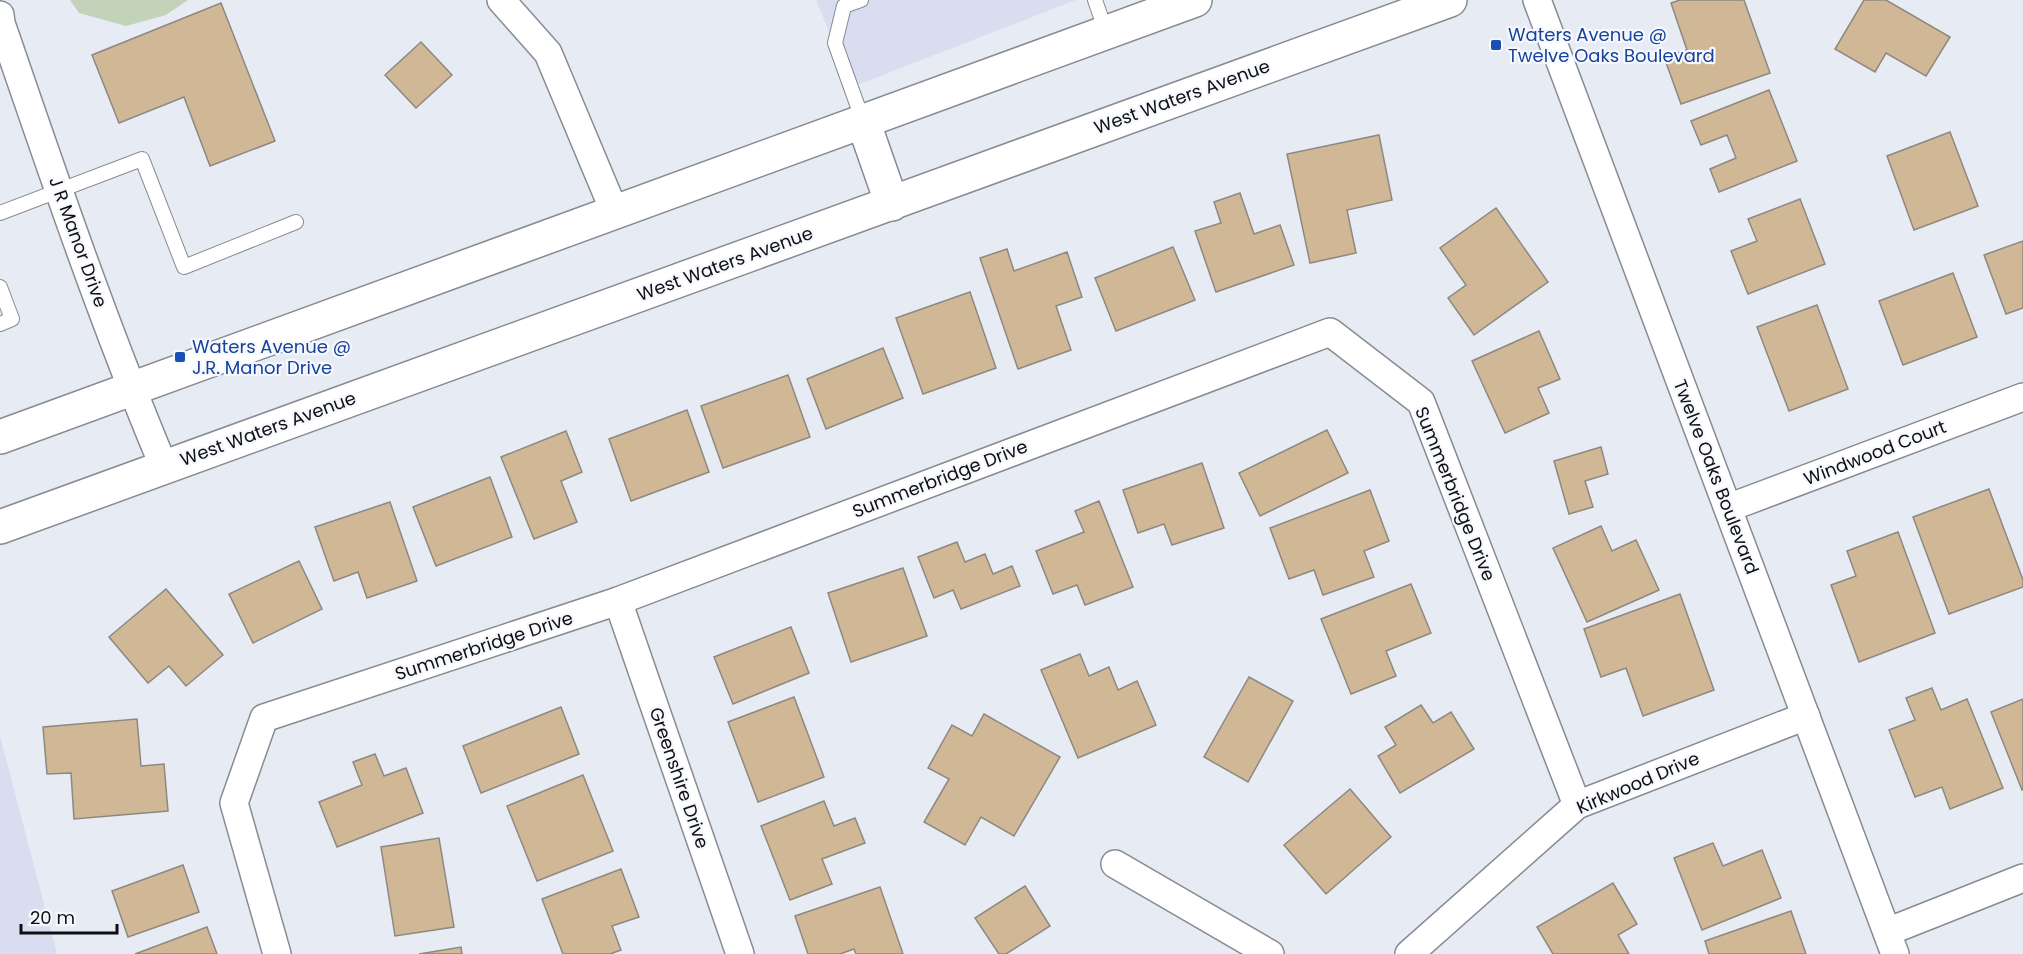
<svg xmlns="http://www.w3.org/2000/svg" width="2023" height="954" font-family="Poppins,sans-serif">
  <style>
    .built { fill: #d8deef }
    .green { fill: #c2d3b9 }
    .building { fill: #d0b896; stroke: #8e8880; stroke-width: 1.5 }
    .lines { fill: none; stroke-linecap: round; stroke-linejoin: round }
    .lane-casing { stroke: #888b94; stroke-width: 16 }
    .street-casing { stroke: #888b94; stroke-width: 30 }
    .secondary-casing { stroke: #888b94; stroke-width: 36 }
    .lane { stroke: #fff; stroke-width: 14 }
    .street { stroke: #fff; stroke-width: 27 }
    .secondary { stroke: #fff; stroke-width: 33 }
    .transit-dot { fill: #1a4fb4; stroke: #f6f8fe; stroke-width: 2 }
    .labels { text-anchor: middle; stroke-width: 4.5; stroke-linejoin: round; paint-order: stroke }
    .transit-label { font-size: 18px; fill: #164399; stroke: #f6f8fe; text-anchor: start }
    .street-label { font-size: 18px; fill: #0d0f12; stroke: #f6f8fe }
  </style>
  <rect width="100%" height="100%" fill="#e7ebf4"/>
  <g class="built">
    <polygon points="816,0 1076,0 852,87"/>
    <polygon points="0,736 57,954 0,954"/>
  </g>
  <polygon class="green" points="70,0 188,0 166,15 126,26 79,13"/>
  <g class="building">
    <polygon points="1680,0 1744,0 1770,73 1681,104 1664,57 1687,50 1671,3"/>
    <polygon points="1864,0 1886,0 1950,37 1926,76 1886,53 1875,72 1835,49"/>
    <polygon points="221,3 275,141 210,166 184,97 119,123 92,55"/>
    <polygon points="421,42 452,75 416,108 385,75"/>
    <polygon points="1769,90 1797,161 1719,192 1710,169 1736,158 1727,135 1701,145 1691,121"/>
    <polygon points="1950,132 1978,206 1914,230 1887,156"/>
    <polygon points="1379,135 1392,200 1347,210 1356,253 1310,263 1287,154"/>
    <polygon points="1240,193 1254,234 1280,225 1294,265 1216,292 1195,231 1221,223 1214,202"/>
    <polygon points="1800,199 1825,264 1748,294 1731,251 1757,241 1748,219"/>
    <polygon points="1496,208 1548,282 1474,335 1448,298 1466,285 1440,248"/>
    <polygon points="2023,241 2023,308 2006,314 1984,255"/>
    <polygon points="1173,247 1195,300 1116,331 1095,278"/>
    <polygon points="1007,249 1014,271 1067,252 1082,297 1056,306 1071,350 1018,369 980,258"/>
    <polygon points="1953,273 1977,337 1903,365 1879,301"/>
    <polygon points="970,292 996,368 923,394 896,318"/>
    <polygon points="1817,305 1848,389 1789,411 1757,327"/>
    <polygon points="1539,331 1560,379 1538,388 1549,413 1505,433 1472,361"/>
    <polygon points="883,348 903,398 826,429 807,379"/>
    <polygon points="788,375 810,437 723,468 701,406"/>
    <polygon points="687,410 709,472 631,501 609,439"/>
    <polygon points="1327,430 1348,473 1260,516 1239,473"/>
    <polygon points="566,431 582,472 561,481 577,522 534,539 501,457"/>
    <polygon points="1601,447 1608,474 1585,481 1593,507 1569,514 1554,461"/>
    <polygon points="1202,463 1224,528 1172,545 1164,524 1138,533 1123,490"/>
    <polygon points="490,477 512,537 436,566 413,507"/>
    <polygon points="1989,489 2023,580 2023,587 1949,614 1913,517"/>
    <polygon points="1370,490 1389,541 1364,551 1374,577 1323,595 1314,570 1289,579 1270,528"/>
    <polygon points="1099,501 1133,587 1085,605 1077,585 1053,594 1036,551 1084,532 1075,511"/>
    <polygon points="390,502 417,581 367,598 358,572 334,581 315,527"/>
    <polygon points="1601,526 1612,551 1636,540 1659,590 1587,622 1553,548"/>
    <polygon points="1898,532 1935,633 1859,662 1831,585 1856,576 1847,551"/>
    <polygon points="957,542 965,562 985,554 993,574 1012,566 1020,586 961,609 953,590 934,598 918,557"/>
    <polygon points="299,561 322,609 253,643 229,594"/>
    <polygon points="903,568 927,636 851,662 828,593"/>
    <polygon points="1411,584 1431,633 1386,651 1396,676 1351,694 1321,619"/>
    <polygon points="166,589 223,655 186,686 169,666 148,683 109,637"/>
    <polygon points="1680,594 1714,690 1643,716 1626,668 1601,677 1584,629"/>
    <polygon points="791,627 809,673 733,704 714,657"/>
    <polygon points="1080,654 1089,676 1109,667 1118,690 1137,681 1156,725 1078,758 1041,670"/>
    <polygon points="1249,677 1293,701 1248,782 1204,757"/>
    <polygon points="1932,688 1941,710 1967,699 2003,788 1950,809 1942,787 1915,797 1889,730 1915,720 1906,698"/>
    <polygon points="794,697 824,777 758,802 728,722"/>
    <polygon points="2023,699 2023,790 2022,790 1991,712"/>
    <polygon points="1421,705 1433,723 1451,712 1474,749 1400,793 1378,756 1396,745 1385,727"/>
    <polygon points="561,707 579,754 481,793 463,746"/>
    <polygon points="984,714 1060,757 1014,836 981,817 965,845 924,822 949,779 928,768 952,725 972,736"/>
    <polygon points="137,719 141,766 164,764 168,811 74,819 71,773 47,774 43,727"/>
    <polygon points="375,754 384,776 406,768 423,813 337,847 319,802 362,785 353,762"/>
    <polygon points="583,775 613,851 537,881 507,806"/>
    <polygon points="1350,789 1391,837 1326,894 1284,845"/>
    <polygon points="824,801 834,826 855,818 865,843 822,859 832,884 790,900 761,826"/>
    <polygon points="439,838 454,927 395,936 381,847"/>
    <polygon points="1713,843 1723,866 1762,850 1781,898 1702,930 1674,858"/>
    <polygon points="183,865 199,912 128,937 112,891"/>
    <polygon points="621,869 639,917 612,926 621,950 610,954 563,954 542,899"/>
    <polygon points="1613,883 1637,924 1618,935 1629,954 1553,954 1537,927"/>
    <polygon points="1025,886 1050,926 1006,954 999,954 975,918"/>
    <polygon points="880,887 903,954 856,954 854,949 840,954 808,954 795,916"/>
    <polygon points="1791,911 1806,954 1709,954 1705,941"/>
    <polygon points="207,927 217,954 135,954"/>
    <polygon points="461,947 462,954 419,954"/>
  </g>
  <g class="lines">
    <g class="lane-casing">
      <g id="lane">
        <polyline points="861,0 844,6 835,43 863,121"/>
        <polyline points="1095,0 1106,32"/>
        <polyline points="0,213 142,159 184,267 296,222"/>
        <polyline points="0,287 12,319 0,324"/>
      </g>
    </g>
    <g class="street-casing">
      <g id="street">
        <polyline points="501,0 548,53 615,213"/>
        <polyline points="1537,0 1895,954"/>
        <path d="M 0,15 L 1,23 C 52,172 103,322 164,467"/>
        <polyline points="1728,508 2023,397"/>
        <polyline points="618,601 740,954"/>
        <polyline points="1115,864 1270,954"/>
        <polyline points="1887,932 2023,878"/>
        <polyline points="277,954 234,803 264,718 618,601 1330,332 1421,402 1577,805"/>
        <polyline points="1409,954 1577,805 1806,716"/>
      </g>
    </g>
    <g class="secondary-casing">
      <g id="secondary">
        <polyline points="863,121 892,204"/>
        <polyline points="0,437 1195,0"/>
        <polyline points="0,527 1450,0"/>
      </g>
    </g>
    <use href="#lane" class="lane"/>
    <use href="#street" class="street"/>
    <use href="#secondary" class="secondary"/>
  </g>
  <g class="transit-dot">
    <rect x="1490" y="39" width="12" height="12" rx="3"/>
    <rect x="174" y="351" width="12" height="12" rx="3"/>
  </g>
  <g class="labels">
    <g class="transit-label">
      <text x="1508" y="41">Waters Avenue @<tspan x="1508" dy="21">Twelve Oaks Boulevard</tspan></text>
      <text x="192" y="353">Waters Avenue @<tspan x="192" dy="21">J.R. Manor Drive</tspan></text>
    </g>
    <g class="street-label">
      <text transform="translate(1182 97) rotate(-20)" y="6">West Waters Avenue</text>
      <text transform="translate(78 242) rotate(70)" y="6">J R Manor Drive</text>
      <text transform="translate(725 264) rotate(-20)" y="6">West Waters Avenue</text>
      <text transform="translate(268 429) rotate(-20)" y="6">West Waters Avenue</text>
      <text transform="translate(1875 453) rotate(-21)" y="6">Windwood Court</text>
      <text transform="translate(1716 477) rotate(69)" y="6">Twelve Oaks Boulevard</text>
      <text transform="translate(940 479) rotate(-21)" y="6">Summerbridge Drive</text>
      <text transform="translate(1455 494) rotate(68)" y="6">Summerbridge Drive</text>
      <text transform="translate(484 646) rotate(-18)" y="6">Summerbridge Drive</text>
      <text transform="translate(679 778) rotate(71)" y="6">Greenshire Drive</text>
      <text transform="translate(1638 783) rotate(-23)" y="6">Kirkwood Drive</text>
    </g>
  </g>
  <path d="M21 924v9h96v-9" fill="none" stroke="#0d0f12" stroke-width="3"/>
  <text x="30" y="924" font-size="18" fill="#0d0f12" stroke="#f6f8fe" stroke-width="4.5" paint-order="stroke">20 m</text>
</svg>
